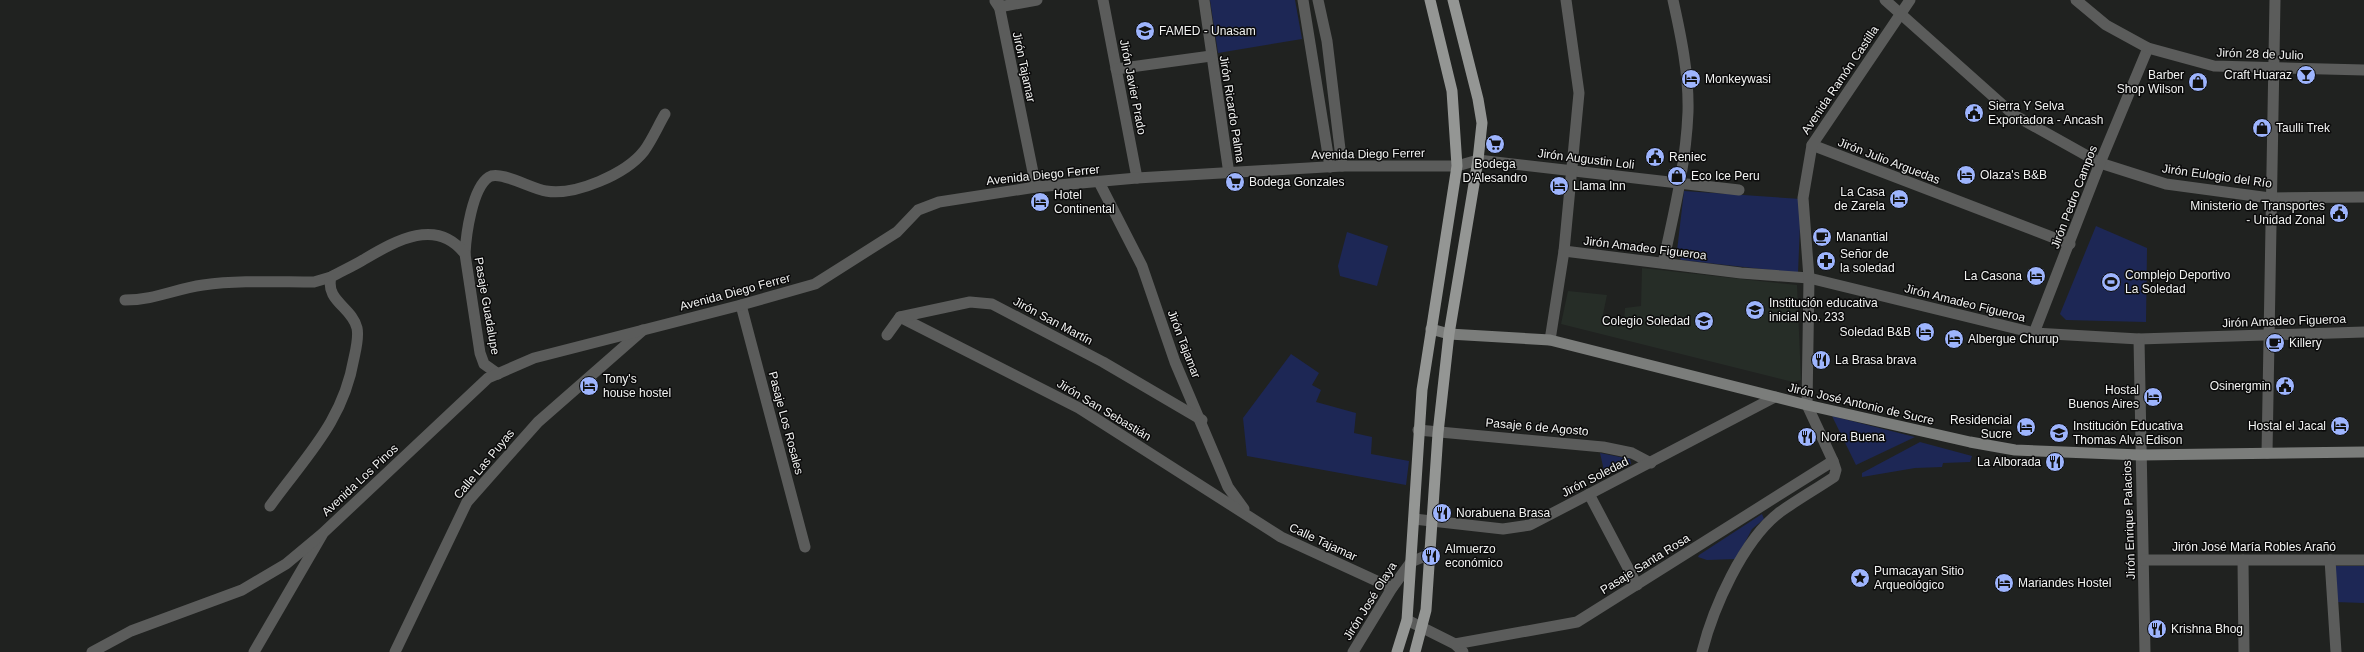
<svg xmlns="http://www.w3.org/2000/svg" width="2364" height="652" font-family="Helvetica,sans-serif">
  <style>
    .built { fill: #262d27 }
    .green { fill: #1d2755 }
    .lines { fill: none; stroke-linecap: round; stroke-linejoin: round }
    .minor { stroke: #5b5c5b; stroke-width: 11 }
    .tertiary { stroke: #5b5c5b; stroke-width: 11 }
    .secondary { stroke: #7b7d7b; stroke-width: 11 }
    .primary { stroke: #949694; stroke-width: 11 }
    .labels { text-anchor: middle; stroke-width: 3; stroke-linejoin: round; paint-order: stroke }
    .poi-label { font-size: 12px; fill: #f2f3f2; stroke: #0b0b0b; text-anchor: start }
    .street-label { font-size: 12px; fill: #f2f3f2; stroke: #0b0b0b }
  </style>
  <rect width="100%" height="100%" fill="#202220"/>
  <polygon class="built" points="1642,268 1797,285 1801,380 1793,382 1561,324 1568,291 1607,295 1602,319 1624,322 1625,308 1641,306"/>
  <g class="green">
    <polygon points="1210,0 1295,0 1302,39 1218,53"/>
    <polygon points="1684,191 1801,199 1798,273 1681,260 1677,251"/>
    <polygon points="2096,226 2147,248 2146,322 2066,320 2060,314"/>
    <polygon points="1347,232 1388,246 1377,286 1340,276 1338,266"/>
    <polygon points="1291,354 1319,373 1312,385 1321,390 1316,402 1356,413 1354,433 1372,437 1371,454 1409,461 1406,485 1247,456 1243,418"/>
    <polygon points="1832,416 1915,437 1856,465"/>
    <polygon points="1920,442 1972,456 1970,462 1943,463 1942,467 1915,468 1862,477 1862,473"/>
    <polygon points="1600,453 1630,459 1631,464 1605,475"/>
    <polygon points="1762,514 1764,519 1752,529 1736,559 1707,560 1698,557 1699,555"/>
    <polygon points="2333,566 2364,566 2364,603 2335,602"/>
  </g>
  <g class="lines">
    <g class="minor">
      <polyline points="998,0 1036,187"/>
      <polyline points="1103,0 1137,178"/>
      <polyline points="1204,0 1229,174"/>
      <polyline points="1303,0 1330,167"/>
      <polyline points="1318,0 1327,41 1342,166"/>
      <polyline points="1885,0 2014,115 2100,163 2166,184 2270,198 2364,197"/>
      <polyline points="995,1 999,7 1037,0"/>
      <polyline points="1116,69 1211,56"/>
      <polyline points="1812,145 2070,244"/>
      <polyline points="1478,160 1739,190"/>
      <polyline points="1099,182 1142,266 1175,362 1228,487 1244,509"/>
      <polyline points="1564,251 1741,273 1809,278 2034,333 2139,339 2364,332"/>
      <path d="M 465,254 C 466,235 472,188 489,177 C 500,170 532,189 546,191 C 575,196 626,174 644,151 C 652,140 658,126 665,114"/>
      <path d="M 1663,263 C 1674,213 1686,163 1688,112 C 1689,74 1681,36 1673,0"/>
      <path d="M 125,300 C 155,300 174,289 203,285 C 239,280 277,282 314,282 L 331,277"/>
      <polyline points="741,305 805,547"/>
      <polyline points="900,317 1079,408 1281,537 1392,588"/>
      <polyline points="2034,333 2100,163 2148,48"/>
      <polyline points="887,335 900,317 970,302 992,304 1103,362 1202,420"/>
      <polyline points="2139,339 2145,652"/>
      <polyline points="1550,340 1564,251 1579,93 1566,0"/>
      <polyline points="1418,430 1603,447 1632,453 1651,463"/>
      <polyline points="2267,453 2275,0"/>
      <polyline points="1589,494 1637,585"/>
      <path d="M 270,506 C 306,456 343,422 354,358 C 356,349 359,337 357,328 C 352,307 325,301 331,277 C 342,271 353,266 363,260 C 394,242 436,216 465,254 L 480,353 L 484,364 L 498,374"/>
      <polyline points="1414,519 1503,529 1530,525 1775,397"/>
      <polyline points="2144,560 2364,560"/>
      <polyline points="2243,560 2244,652"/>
      <polyline points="2330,560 2336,652"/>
      <polyline points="1407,620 1455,644 1463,652"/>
      <polyline points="1455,644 1577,622 1833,461"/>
      <polyline points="254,652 322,535"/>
      <polyline points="395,652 467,502 538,422 643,330"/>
      <polyline points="1353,652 1392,588 1411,562 1430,554"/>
      <path d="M 1702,652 C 1713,608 1743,540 1780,512 C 1797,500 1816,489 1834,477 L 1836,470 L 1833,461 L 1807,405"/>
    </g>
    <g class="tertiary">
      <polyline points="2076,0 2106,25 2148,48 2214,66 2364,70"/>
      <polyline points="1807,405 1809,278 1803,198 1812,145 1910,0"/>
      <polyline points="92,652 131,631 242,590 286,564 322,534 488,378 534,358 741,305 815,284 897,232 918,210 939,202 1036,187 1137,178 1342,166 1457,166 1478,160"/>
    </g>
    <polyline class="secondary" points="1431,329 1449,334 1550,340 1807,405 1970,442 2015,450 2140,455 2364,452"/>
    <g class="primary">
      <polyline points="1397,652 1407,620 1422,390 1457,166 1452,91 1430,0"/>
      <polyline points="1415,652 1426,610 1438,433 1449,334 1478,160 1482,123 1478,99 1453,0"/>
    </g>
  </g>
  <defs>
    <g id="university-disc" transform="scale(1)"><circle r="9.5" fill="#9db4fd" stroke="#0b0b0b"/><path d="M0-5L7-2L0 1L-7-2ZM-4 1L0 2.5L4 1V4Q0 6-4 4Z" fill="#111"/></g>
    <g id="bar-disc" transform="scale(1)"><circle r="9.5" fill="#9db4fd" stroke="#0b0b0b"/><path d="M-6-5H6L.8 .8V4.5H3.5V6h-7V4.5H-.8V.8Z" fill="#111"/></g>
    <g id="hotel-disc" transform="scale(1)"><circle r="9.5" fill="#9db4fd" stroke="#0b0b0b"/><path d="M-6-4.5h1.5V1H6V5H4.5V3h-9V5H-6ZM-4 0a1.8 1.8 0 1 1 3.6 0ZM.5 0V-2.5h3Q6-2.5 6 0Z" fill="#111"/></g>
    <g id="shop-disc" transform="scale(1)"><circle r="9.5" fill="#9db4fd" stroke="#0b0b0b"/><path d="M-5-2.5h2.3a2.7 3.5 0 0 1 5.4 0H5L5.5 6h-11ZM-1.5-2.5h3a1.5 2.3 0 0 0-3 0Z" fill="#111"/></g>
    <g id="civic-disc" transform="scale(1)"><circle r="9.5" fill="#9db4fd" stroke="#0b0b0b"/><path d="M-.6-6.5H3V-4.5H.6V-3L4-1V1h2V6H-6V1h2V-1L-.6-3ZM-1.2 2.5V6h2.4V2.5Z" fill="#111"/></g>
    <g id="supermarket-disc" transform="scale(1)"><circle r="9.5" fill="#9db4fd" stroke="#0b0b0b"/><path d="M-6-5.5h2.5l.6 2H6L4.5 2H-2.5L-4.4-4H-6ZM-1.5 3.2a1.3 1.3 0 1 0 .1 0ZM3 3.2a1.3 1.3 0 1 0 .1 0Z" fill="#111"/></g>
    <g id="cafe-disc" transform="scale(1)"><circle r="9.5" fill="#9db4fd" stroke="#0b0b0b"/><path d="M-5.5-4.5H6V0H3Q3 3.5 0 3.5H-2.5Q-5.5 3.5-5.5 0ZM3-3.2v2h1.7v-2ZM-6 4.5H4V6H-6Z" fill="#111"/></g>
    <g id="pharmacy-disc" transform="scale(1)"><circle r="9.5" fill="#9db4fd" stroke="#0b0b0b"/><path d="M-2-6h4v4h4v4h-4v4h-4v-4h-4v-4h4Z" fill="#111"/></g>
    <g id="stadium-disc" transform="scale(1)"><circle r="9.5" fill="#9db4fd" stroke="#0b0b0b"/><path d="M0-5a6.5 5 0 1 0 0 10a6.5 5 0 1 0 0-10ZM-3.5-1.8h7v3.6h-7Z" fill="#111"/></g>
    <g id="school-disc" transform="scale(1)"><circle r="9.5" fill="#9db4fd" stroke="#0b0b0b"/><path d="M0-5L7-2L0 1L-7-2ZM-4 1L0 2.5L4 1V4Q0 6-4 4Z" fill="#111"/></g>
    <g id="restaurant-disc" transform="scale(1)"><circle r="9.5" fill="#9db4fd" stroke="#0b0b0b"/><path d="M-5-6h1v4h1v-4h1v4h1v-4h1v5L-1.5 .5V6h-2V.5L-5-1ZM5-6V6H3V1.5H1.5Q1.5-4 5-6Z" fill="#111"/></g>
    <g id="sight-disc" transform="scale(1)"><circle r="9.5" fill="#9db4fd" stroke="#0b0b0b"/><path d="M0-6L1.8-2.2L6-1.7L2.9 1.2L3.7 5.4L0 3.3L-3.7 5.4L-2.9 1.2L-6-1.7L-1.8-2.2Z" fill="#111"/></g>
  </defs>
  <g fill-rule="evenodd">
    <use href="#university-disc" x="1145" y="31"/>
    <use href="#bar-disc" x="2306" y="75"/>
    <use href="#hotel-disc" x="1691" y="79"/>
    <use href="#shop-disc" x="2198" y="82"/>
    <use href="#civic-disc" x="1974" y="113"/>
    <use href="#shop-disc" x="2262" y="128"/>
    <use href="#supermarket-disc" x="1495" y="144"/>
    <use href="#civic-disc" x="1655" y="157"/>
    <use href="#hotel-disc" x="1966" y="175"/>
    <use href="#shop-disc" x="1677" y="176"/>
    <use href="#supermarket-disc" x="1235" y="182"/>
    <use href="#hotel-disc" x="1559" y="186"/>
    <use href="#hotel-disc" x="1899" y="199"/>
    <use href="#hotel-disc" x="1040" y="202"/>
    <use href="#civic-disc" x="2339" y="213"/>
    <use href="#cafe-disc" x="1822" y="237"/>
    <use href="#pharmacy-disc" x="1826" y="261"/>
    <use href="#hotel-disc" x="2036" y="276"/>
    <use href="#stadium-disc" x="2111" y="282"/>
    <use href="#school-disc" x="1755" y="310"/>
    <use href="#school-disc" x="1704" y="321"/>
    <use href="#hotel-disc" x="1925" y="332"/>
    <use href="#hotel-disc" x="1954" y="339"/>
    <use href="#cafe-disc" x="2275" y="343"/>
    <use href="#restaurant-disc" x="1821" y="360"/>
    <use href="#hotel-disc" x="589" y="386"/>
    <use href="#civic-disc" x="2285" y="386"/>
    <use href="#hotel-disc" x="2153" y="397"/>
    <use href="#hotel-disc" x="2340" y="426"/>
    <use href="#hotel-disc" x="2026" y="427"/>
    <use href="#school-disc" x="2059" y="433"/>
    <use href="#restaurant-disc" x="1807" y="437"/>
    <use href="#restaurant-disc" x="2055" y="462"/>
    <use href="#restaurant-disc" x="1442" y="513"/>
    <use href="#restaurant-disc" x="1431" y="556"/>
    <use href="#sight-disc" x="1860" y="578"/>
    <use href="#hotel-disc" x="2004" y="583"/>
    <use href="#restaurant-disc" x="2157" y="629"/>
  </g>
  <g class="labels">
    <g class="poi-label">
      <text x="1159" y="35">FAMED - Unasam</text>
      <text x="2184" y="79" text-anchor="end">Barber<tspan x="2184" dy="14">Shop Wilson</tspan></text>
      <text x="2292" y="79" text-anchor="end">Craft Huaraz</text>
      <text x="1705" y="83">Monkeywasi</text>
      <text x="1988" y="110">Sierra Y Selva<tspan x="1988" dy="14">Exportadora - Ancash</tspan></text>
      <text x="2276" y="132">Taulli Trek</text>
      <text x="1669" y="161">Reniec</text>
      <text x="1495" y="168" text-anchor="middle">Bodega<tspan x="1495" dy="14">D'Alesandro</tspan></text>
      <text x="1980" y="179">Olaza's B&amp;B</text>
      <text x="1691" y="180">Eco Ice Peru</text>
      <text x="1249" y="186">Bodega Gonzales</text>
      <text x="1573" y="190">Llama Inn</text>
      <text x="1885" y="196" text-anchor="end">La Casa<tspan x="1885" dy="14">de Zarela</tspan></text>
      <text x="1054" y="199">Hotel<tspan x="1054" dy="14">Continental</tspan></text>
      <text x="2325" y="210" text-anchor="end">Ministerio de Transportes<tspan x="2325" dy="14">- Unidad Zonal</tspan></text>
      <text x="1836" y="241">Manantial</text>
      <text x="1840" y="258">Señor de<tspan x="1840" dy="14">la soledad</tspan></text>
      <text x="2125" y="279">Complejo Deportivo<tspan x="2125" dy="14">La Soledad</tspan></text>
      <text x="2022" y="280" text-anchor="end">La Casona</text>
      <text x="1769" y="307">Institución educativa<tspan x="1769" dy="14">inicial No. 233</tspan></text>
      <text x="1690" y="325" text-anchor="end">Colegio Soledad</text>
      <text x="1911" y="336" text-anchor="end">Soledad B&amp;B</text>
      <text x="1968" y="343">Albergue Churup</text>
      <text x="2289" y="347">Killery</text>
      <text x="1835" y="364">La Brasa brava</text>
      <text x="603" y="383">Tony's<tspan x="603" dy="14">house hostel</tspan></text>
      <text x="2271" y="390" text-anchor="end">Osinergmin</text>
      <text x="2139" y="394" text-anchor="end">Hostal<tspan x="2139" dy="14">Buenos Aires</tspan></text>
      <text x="2012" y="424" text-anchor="end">Residencial<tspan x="2012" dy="14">Sucre</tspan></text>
      <text x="2073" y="430">Institución Educativa<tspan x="2073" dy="14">Thomas Alva Edison</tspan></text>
      <text x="2326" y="430" text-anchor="end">Hostal el Jacal</text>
      <text x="1821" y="441">Nora Buena</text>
      <text x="2041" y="466" text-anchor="end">La Alborada</text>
      <text x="1456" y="517">Norabuena Brasa</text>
      <text x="1445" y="553">Almuerzo<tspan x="1445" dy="14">económico</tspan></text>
      <text x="1874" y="575">Pumacayan Sitio<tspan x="1874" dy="14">Arqueológico</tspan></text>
      <text x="2018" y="587">Mariandes Hostel</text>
      <text x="2171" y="633">Krishna Bhog</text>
    </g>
    <g class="street-label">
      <text transform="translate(2260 54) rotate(2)" y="4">Jirón 28 de Julio</text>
      <text transform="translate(1024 67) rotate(78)" y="4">Jirón Tajamar</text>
      <text transform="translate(1840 80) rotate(-56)" y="4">Avenida Ramón Castilla</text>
      <text transform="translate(1133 87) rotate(79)" y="4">Jirón Javier Prado</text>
      <text transform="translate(1232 109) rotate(81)" y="4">Jirón Ricardo Palma</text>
      <text transform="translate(1368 154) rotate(-1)" y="4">Avenida Diego Ferrer</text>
      <text transform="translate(1586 159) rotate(7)" y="4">Jirón Augustin Loli</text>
      <text transform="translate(1889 161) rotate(21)" y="4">Jirón Julio Arguedas</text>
      <text transform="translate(1043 175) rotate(-6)" y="4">Avenida Diego Ferrer</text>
      <text transform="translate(2217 176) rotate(8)" y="4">Jirón Eulogio del Río</text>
      <text transform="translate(2074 197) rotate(-69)" y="4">Jirón Pedro Campos</text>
      <text transform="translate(1645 248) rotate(7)" y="4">Jirón Amadeo Figueroa</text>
      <text transform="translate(735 292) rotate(-15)" y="4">Avenida Diego Ferrer</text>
      <text transform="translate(1965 303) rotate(14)" y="4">Jirón Amadeo Figueroa</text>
      <text transform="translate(487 306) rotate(80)" y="4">Pasaje Guadalupe</text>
      <text transform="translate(1053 321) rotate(28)" y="4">Jirón San Martín</text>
      <text transform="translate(2284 321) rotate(-2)" y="4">Jirón Amadeo Figueroa</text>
      <text transform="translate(1184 344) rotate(69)" y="4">Jirón Tajamar</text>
      <text transform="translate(1861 404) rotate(13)" y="4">Jirón José Antonio de Sucre</text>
      <text transform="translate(1104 410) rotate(31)" y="4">Jirón San Sebastián</text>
      <text transform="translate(786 423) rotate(75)" y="4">Pasaje Los Rosales</text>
      <text transform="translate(1537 427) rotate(5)" y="4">Pasaje 6 de Agosto</text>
      <text transform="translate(484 464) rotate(-50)" y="4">Calle Las Puyas</text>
      <text transform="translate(1595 477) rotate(-27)" y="4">Jirón Soledad</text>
      <text transform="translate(360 480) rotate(-43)" y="4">Avenida Los Pinos</text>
      <text transform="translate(2129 520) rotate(-92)" y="4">Jirón Enrique Palacios</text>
      <text transform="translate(1323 542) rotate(25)" y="4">Calle Tajamar</text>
      <text x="2254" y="551">Jirón José María Robles Arañó</text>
      <text transform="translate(1645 564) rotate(-32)" y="4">Pasaje Santa Rosa</text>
      <text transform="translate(1370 601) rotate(-58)" y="4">Jirón José Olaya</text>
    </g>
  </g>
</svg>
